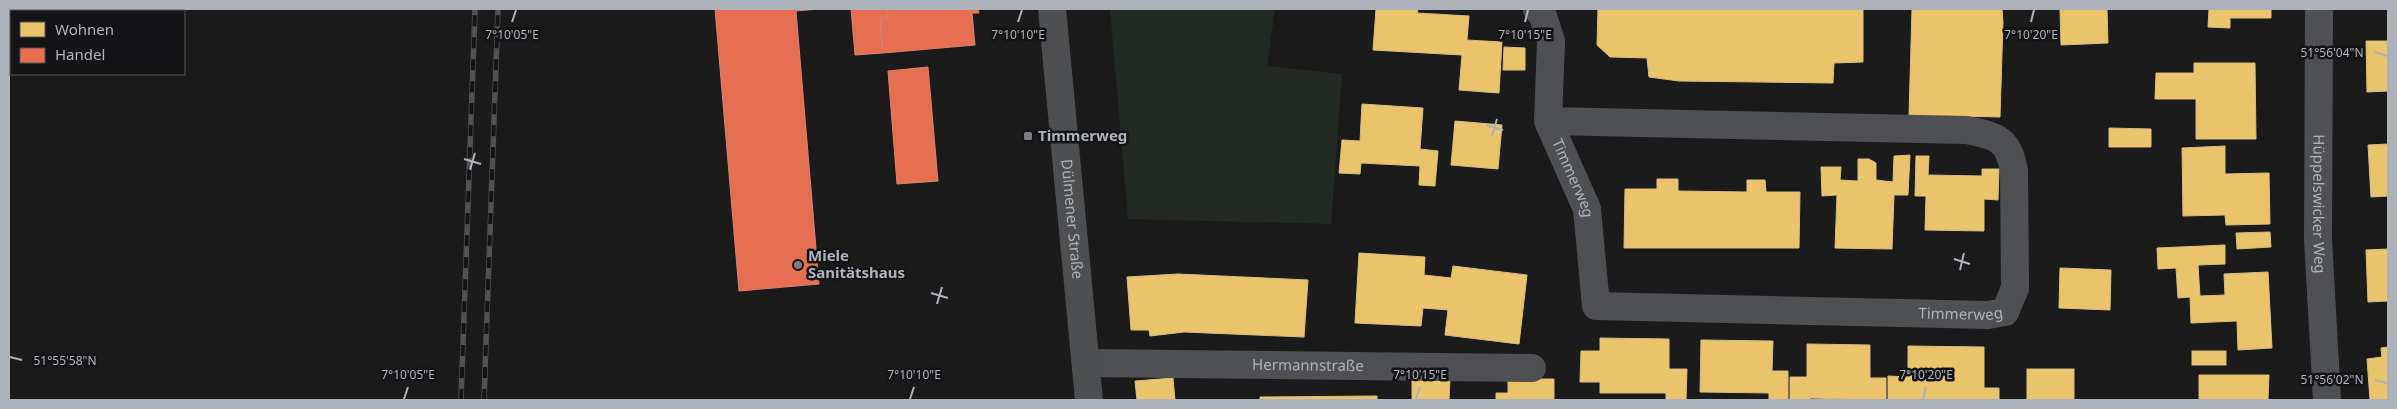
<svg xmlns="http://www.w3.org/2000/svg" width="2397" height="409" font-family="'Noto Sans',sans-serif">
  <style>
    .green { fill: #232a23 }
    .homes { fill: #e9c46a; stroke: #d7bf82 }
    .shops { fill: #e76f51; stroke: #d68370 }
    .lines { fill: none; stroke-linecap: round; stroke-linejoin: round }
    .street { stroke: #4f5053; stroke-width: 28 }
    .secondary { stroke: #4e4f51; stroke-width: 28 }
    .rail-casing { stroke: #505152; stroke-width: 5.5 }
    .rail { stroke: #151517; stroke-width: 4; stroke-dasharray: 11; stroke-linecap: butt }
    .ticks { fill: none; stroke: #adb2ba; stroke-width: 2 }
    .poi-dot { fill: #7a7d82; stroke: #151517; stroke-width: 2 }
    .labels { text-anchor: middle; stroke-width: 5; stroke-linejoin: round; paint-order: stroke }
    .poi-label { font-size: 15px; font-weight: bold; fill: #adb2ba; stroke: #151517; text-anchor: start }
    .street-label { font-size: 15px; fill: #adb2ba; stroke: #151517 }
    .ticks-label { font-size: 12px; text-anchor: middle; fill: #adb2ba; stroke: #151517; stroke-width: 5; stroke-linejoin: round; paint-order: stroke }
  </style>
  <rect width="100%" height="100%" fill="#1b1b1b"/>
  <polygon class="green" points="1110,9 1275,9 1267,66 1342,74 1331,224 1128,219"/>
  <g class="homes">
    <polygon points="1376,9 1418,9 1417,13 1469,16 1467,40 1502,42 1499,93 1459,90 1462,55 1373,50"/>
    <polygon points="1598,9 1863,9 1863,62 1834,63 1833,83 1679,81 1649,77 1647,58 1610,57 1597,45"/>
    <polygon points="1912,9 2002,9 2003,22 2000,117 1909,115"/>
    <polygon points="2060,9 2107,9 2108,43 2061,45"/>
    <polygon points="2209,9 2271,9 2271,18 2230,18 2230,28 2208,27"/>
    <polygon points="2366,41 2388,41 2388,91 2367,92"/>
    <polygon points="1504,47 1525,48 1525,70 1503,70"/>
    <polygon points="2194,63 2255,63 2256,139 2196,139 2196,99 2155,99 2156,73 2194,73"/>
    <polygon points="1362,104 1423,108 1420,149 1438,151 1435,186 1419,185 1420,166 1361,163 1360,174 1339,173 1342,140 1360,141"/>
    <polygon points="1455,121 1502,125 1498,169 1451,165"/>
    <polygon points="2109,128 2151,129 2151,147 2109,147"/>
    <polygon points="2388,144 2388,196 2371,197 2368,145"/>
    <polygon points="2225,146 2225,174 2269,173 2270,224 2226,225 2225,215 2183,216 2182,148"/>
    <polygon points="1910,155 1908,195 1894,195 1892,249 1835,248 1837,195 1822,196 1821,167 1841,167 1840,180 1858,181 1858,159 1869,159 1876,163 1876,180 1893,182 1894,156"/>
    <polygon points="1916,156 1929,156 1928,175 1982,176 1982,169 1999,169 1998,200 1984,199 1984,231 1925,230 1926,196 1915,196"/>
    <polygon points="1657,179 1678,179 1678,191 1747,192 1747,180 1765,180 1766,192 1800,192 1799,248 1624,248 1625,189 1657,189"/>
    <polygon points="2270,232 2271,247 2237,249 2236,233"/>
    <polygon points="2225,245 2225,264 2198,265 2200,296 2225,295 2224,274 2268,272 2272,348 2238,350 2237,321 2191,323 2190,297 2178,298 2176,268 2158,269 2157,248"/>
    <polygon points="2388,249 2388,301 2368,302 2366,250"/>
    <polygon points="1359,253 1425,257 1424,275 1451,278 1453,266 1527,275 1519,344 1445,335 1448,310 1423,308 1421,326 1355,323"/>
    <polygon points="2060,268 2111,270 2110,310 2059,308"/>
    <polygon points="1178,274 1308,280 1304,337 1184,332 1150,336 1149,330 1131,330 1127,277"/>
    <polygon points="1600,338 1669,339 1669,369 1687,369 1686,400 1666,400 1666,393 1600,393 1600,382 1580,382 1581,351 1600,351"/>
    <polygon points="1701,340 1773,341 1772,371 1788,371 1788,400 1769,400 1769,393 1700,392"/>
    <polygon points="1807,344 1870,345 1870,378 1886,378 1886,400 1810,398 1810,400 1790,400 1790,377 1807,377"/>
    <polygon points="1908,346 1984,347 1984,388 1999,388 1999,400 1888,400 1888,376 1908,377"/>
    <polygon points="2388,347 2388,400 2370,400 2367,359 2382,357 2381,348"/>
    <rect x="2192" y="351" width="34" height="14"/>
    <rect x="2027" y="369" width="47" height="31"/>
    <polygon points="2199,375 2269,375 2268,400 2199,400"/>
    <polygon points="1173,378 1175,400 1137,400 1135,381"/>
    <polygon points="1412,378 1450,379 1449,400 1412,400"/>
    <polygon points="1508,379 1554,379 1554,400 1496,400 1496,393 1508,393"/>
    <polygon points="1377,396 1377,400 1260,400 1260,397"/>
  </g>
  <g class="shops">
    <polygon points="715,9 820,9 796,11 819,284 739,291"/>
    <polygon points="851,9 887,9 888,17 880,18 883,53 855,55"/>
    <polygon points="887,9 978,9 979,13 972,13 975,45 883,53 880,18 888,17"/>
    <polygon points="928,67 938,181 897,184 888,71"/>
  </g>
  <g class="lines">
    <g class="street">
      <path id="s1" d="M 1537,9 L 1543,16 L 1551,41 L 1548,121 L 1587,209 L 1596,306 L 1988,315 L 2005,312 L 2015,288 L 2014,171 C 2008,138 1997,136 1966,130 L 1548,121"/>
      <path id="s2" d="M 2319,9 L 2318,239 L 2327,400"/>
      <path id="s3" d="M 1086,363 L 1532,368"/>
    </g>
    <path class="secondary" id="s4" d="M 1052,9 L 1089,400"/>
    <g class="rail-casing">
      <g id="rail">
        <polyline points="461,400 475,9"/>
        <polyline points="484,400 498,9"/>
      </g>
    </g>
    <use href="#rail" class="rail"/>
  </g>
  <path class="ticks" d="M 512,22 L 516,10M 1018,22 L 1022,10M 1525,22 L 1528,10M 2031,22 L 2034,10M 2375,52 L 2387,56M 1486,125 L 1503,130M 1492,136 L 1497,119M 464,159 L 481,164M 470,170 L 475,153M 1954,259 L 1970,264M 1960,270 L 1964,253M 931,293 L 948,298M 937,304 L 942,287M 10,357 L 22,360M 2375,380 L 2387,383M 404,399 L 408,387M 910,399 L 914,387M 1416,399 L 1420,387M 1923,399 L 1926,387"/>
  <g class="poi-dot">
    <rect x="1023" y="131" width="10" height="10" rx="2.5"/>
    <circle cx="798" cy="265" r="5"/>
  </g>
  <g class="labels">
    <g class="poi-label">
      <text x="1038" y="141">Timmerweg</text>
      <text x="808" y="261">Miele<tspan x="808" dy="17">Sanitätshaus</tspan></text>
    </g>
    <g class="street-label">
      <text dy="5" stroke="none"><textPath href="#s1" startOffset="178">Timmerweg</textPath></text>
      <text dy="5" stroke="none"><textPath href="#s2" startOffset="195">Hüppelswicker Weg</textPath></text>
      <text dy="5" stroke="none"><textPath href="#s4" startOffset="211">Dülmener Straße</textPath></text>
      <text dy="5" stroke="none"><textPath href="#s1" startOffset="674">Timmerweg</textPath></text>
      <text dy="5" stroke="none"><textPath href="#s3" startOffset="222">Hermannstraße</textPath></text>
    </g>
  </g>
  <g class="ticks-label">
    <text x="512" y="39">7°10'05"E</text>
    <text x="1018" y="39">7°10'10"E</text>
    <text x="1525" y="39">7°10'15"E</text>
    <text x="2031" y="39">7°10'20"E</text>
    <text x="2332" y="57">51°56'04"N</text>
    <text x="65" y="365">51°55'58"N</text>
    <text x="408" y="379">7°10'05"E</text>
    <text x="914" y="379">7°10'10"E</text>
    <text x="1420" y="379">7°10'15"E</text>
    <text x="1926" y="379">7°10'20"E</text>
    <text x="2332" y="384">51°56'02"N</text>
  </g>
  <rect width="2397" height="409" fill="none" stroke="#adb2ba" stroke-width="20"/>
  <rect x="10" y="10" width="175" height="65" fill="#151517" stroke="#525458"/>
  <rect x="20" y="22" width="25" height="15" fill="#e9c46a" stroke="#525458"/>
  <text x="55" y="35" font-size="15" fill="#adb2ba">Wohnen</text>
  <rect x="20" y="48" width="25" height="15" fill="#e76f51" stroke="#525458"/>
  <text x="55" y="60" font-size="15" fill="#adb2ba">Handel</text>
</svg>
